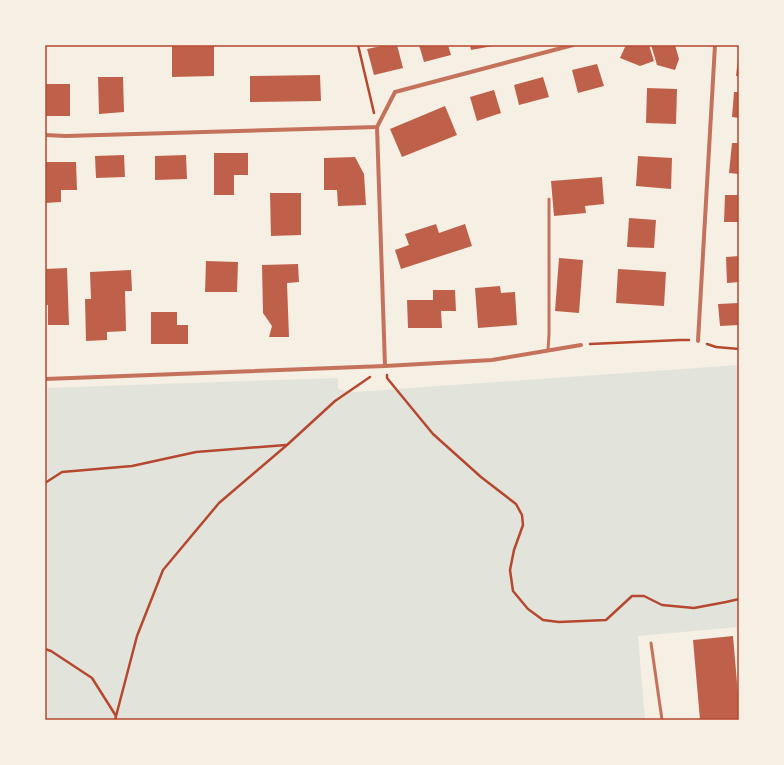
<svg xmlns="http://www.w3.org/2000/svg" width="784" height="765" font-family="'Roboto Condensed',sans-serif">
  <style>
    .green { fill: #e2e4dc }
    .building { fill: #bf614a }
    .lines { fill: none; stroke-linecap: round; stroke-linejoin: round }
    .path { stroke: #b5482f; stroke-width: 2.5 }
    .service { stroke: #c5725c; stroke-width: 3 }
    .minor { stroke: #c5725c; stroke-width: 4 }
    .neatline { fill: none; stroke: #b5482f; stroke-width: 1.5 }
  </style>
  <rect width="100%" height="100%" fill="#f6efe4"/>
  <polygon class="green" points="739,365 739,627 638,636 645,720 45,720 45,388 338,378 338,389 354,392"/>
  <g class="building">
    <polygon points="214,45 214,76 172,77 172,46"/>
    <polygon points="386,45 397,45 403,68 374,75 367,49"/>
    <polygon points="419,45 448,45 451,55 424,62"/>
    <polygon points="470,45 493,45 493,46 471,50"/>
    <polygon points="630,45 649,45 654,61 640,66 620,58 625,47"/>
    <polygon points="651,45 675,45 679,59 675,70 657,65"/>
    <polygon points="738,58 739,58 739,76 736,76"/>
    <polygon points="597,64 604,86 578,93 572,70"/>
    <polygon points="320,75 321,101 250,102 250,76"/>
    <polygon points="98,77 123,77 124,112 99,114"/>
    <polygon points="543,77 549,97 519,105 514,85"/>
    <rect x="45" y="84" width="25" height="32"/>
    <polygon points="647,88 677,89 676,124 646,123"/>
    <polygon points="494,90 501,113 477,121 470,97"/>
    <polygon points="734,92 739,92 739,118 732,117"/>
    <polygon points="445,106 457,135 402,157 390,129"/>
    <polygon points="732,143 739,143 739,174 729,173"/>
    <polygon points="214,153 248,153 248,175 234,175 234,195 214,195"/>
    <polygon points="124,155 125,177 96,178 95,156"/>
    <polygon points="186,155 187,179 155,180 155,156"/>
    <polygon points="638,156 672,158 671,189 636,186"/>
    <polygon points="355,157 364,174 366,205 338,206 337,190 324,190 324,158"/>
    <polygon points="45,162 76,162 77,190 61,190 61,202 45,203"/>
    <polygon points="602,177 604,204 585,206 586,213 554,216 551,181"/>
    <polygon points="270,193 301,193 301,235 271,236"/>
    <polygon points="725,195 739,195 739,222 724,222"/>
    <polygon points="629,218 656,220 654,248 627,247"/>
    <polygon points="436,224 439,233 465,224 472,246 401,269 395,250 409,245 405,234"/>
    <polygon points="739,256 739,282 727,283 726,257"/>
    <polygon points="559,258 583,260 579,313 555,311"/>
    <polygon points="206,261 238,262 237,292 205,292"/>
    <polygon points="298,264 299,282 287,283 289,337 269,337 272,326 263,313 262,265"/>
    <polygon points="67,268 69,325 48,325 48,305 45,305 45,269"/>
    <polygon points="618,269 666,272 664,306 616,303"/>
    <polygon points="131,270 132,291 125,291 126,331 107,332 107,340 86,341 85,299 91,299 90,272"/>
    <polygon points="500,286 501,293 515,292 517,325 478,328 475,288"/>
    <polygon points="433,290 455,290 456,311 441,311 442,328 408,328 407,300 433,300"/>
    <polygon points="739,303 739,325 720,326 718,304"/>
    <polygon points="151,312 177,312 177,325 188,325 188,344 151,344"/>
    <polygon points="733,636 739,706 739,720 700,720 693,640"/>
  </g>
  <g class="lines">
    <g class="path">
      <polyline points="358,45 374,113"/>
      <polyline points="590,344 680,340 689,340"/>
      <polyline points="707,344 716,347 739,349"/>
      <polyline points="387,375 387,378 433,434 481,477 516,504 522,515 523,525 514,550 510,570 513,591 528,609 543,620 559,622 606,620 632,596 644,596 662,605 694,608 726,602 739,599"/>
      <polyline points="45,483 62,472 132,466 196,452 286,445"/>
      <polyline points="45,649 51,651 92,678 116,716"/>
      <polyline points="115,720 137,636 163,570 219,503 287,445 335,401 370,377"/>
    </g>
    <g class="service">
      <polyline points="548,350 549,334 549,199"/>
      <polyline points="651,643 662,720"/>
    </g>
    <g class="minor">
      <polyline points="377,127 385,366"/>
      <polyline points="45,135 66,136 377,127 395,92 573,45"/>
      <polyline points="698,341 715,45"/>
      <polyline points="45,379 385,366 492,360 581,345"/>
    </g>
  </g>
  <rect width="784" height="765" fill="none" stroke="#f6efe4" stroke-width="92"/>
  <rect x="46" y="46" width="692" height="673" class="neatline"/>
</svg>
